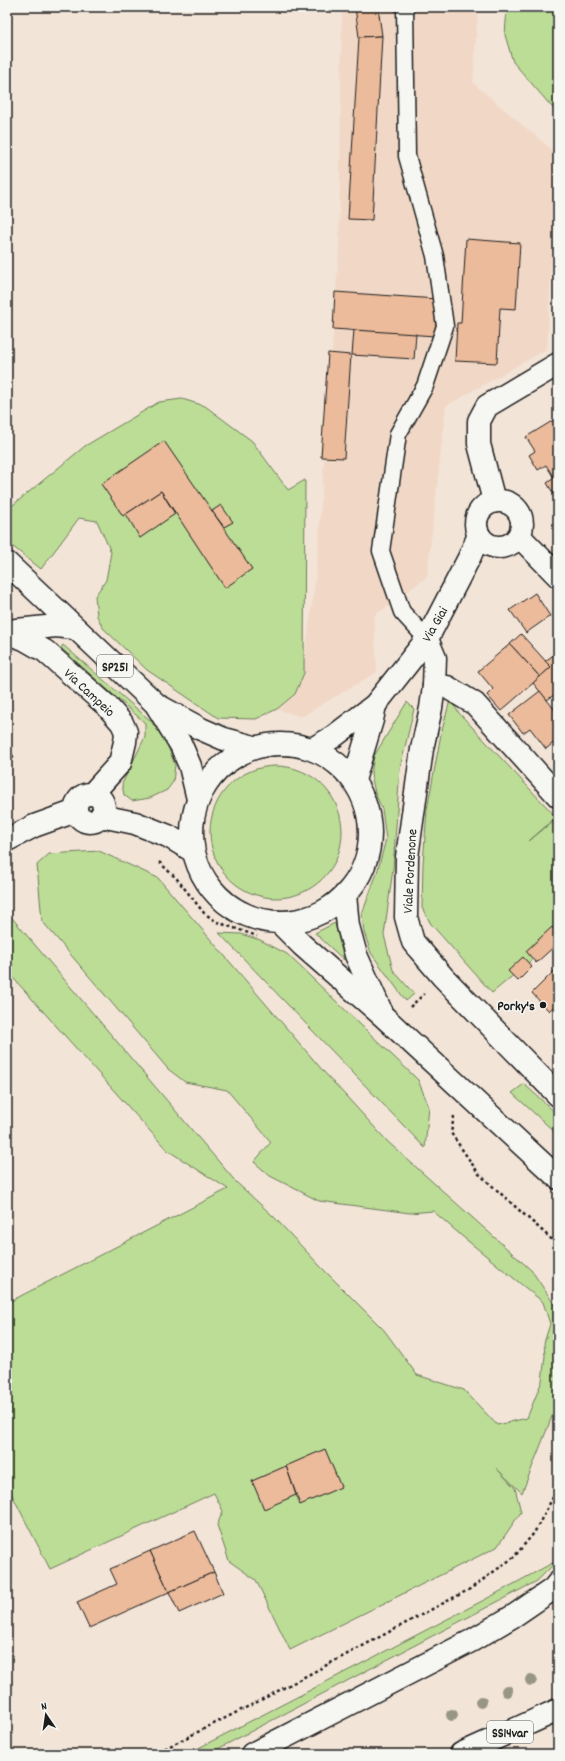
<svg xmlns="http://www.w3.org/2000/svg" width="565" height="1761" font-family="Dekko,sans-serif">
  <style>
    .built { fill: #f1d8c6 }
    .green { fill: #bcdd96; stroke: #6c7c59 }
    .building { fill: #ebbb9b; stroke: #1c1c1c }
    .lines { fill: none; stroke-linecap: round; stroke-linejoin: round }
    .lane-casing { stroke: #1c1c1c; stroke-width: 19 }
    .street-casing { stroke: #1c1c1c; stroke-width: 25 }
    .primary-casing { stroke: #1c1c1c; stroke-width: 25 }
    .highway-casing { stroke: #1c1c1c; stroke-width: 25 }
    .path { stroke: #1c1c1c; stroke-width: 2.5; stroke-dasharray: 3 3; stroke-linecap: butt }
    .lane { stroke: #f6f6f2; stroke-width: 16 }
    .street { stroke: #f6f6f2; stroke-width: 22 }
    .primary { stroke: #f6f6f2; stroke-width: 22 }
    .highway { stroke: #f6f6f2; stroke-width: 22 }
    .tree { fill: #979685 }
    .poi-dot { fill: #1c1c1c; stroke: #f6f6f2; stroke-width: 1.5 }
    .labels { text-anchor: middle; stroke-width: 3; stroke-linejoin: round; paint-order: stroke }
    .shield { fill: #f6f6f2; stroke: #5d5d5c; stroke-width: 1 }
    .shield-label { font-size: 13px; font-weight: bold; fill: #1c1c1c }
    .street-label { font-size: 14px; fill: #1c1c1c; stroke: #f6f6f2 }
    .poi-label { font-size: 14px; font-weight: bold; fill: #1c1c1c; stroke: #f6f6f2; text-anchor: end }
  </style>
  <rect width="100%" height="100%" fill="#f3e4d8"/>
  <filter id="ink" filterUnits="userSpaceOnUse"><feTurbulence type="fractalNoise" baseFrequency=".025" numOctaves="2"/><feDisplacementMap in="SourceGraphic" scale="8" xChannelSelector="R" yChannelSelector="G"/><feConvolveMatrix kernelMatrix="1 2 1 2 8 2 1 2 1" color-interpolation-filters="sRGB"/></filter>
  <g filter="url(#ink)">
    <polygon class="built" points="342,7 478,7 473,83 557,154 547,349 446,406 427,577 374,616 377,672 301,717 277,709 295,694 304,663 316,574 339,250"/>
    <g class="green">
      <polygon points="507,7 558,7 558,114 513,62 505,35"/>
      <polygon points="182,399 205,406 252,441 288,490 305,480 304,673 295,694 277,709 256,719 218,718 147,670 103,628 97,616 95,596 106,580 111,552 97,521 79,518 41,569 7,542 7,510 85,446 159,402"/>
      <polygon points="63,645 151,721 167,744 175,765 173,782 167,790 150,798 132,801 124,795 122,784 145,737 145,723 61,648"/>
      <polygon points="450,700 459,713 556,817 529,841 558,817 558,938 492,993 431,924 422,908 423,864 427,810 441,734"/>
      <polygon points="407,702 414,709 400,768 393,869 384,935 393,970 414,994 406,1001 371,953 364,932 362,914 377,873 386,839 382,809 375,793 371,774 374,756"/>
      <circle cx="276" cy="832" r="66"/>
      <polygon points="99,851 158,878 324,1072 388,1142 532,1271 558,1310 558,1401 522,1493 496,1468 515,1488 521,1512 497,1547 290,1650 256,1580 229,1561 217,1525 223,1511 214,1493 50,1569 7,1485 7,1303 228,1189 167,1150 7,971 7,912 236,1182 273,1216 321,1267 384,1330 417,1375 464,1390 497,1425 527,1418 542,1381 545,1356 544,1343 550,1324 543,1302 463,1237 433,1211 410,1213 319,1201 270,1176 254,1162 271,1142 227,1090 185,1082 168,1069 42,921 37,865 49,854"/>
      <polygon points="335,923 344,960 315,933"/>
      <polygon points="219,933 241,934 260,940 287,954 418,1080 429,1107 425,1148"/>
      <polygon points="524,1084 558,1115 558,1135 512,1093"/>
      <polygon points="558,1560 537,1581 208,1754 187,1754 486,1599"/>
    </g>
    <g class="building">
      <polygon points="355,7 378,7 382,36 359,37"/>
      <polygon points="382,36 372,220 348,219 359,37"/>
      <polygon points="466,239 520,243 516,309 500,308 497,363 455,361 457,323 461,323"/>
      <polygon points="335,292 437,299 435,336 333,329"/>
      <polygon points="354,330 416,334 414,359 352,355"/>
      <polygon points="328,353 351,355 344,458 321,457"/>
      <polygon points="557,418 558,494 555,496 547,483 554,478 546,465 538,470 529,455 535,451 526,437"/>
      <polygon points="164,441 252,569 225,588 161,491 123,516 101,484"/>
      <polygon points="161,491 175,514 140,538 126,514"/>
      <polygon points="221,505 233,522 224,527 212,511"/>
      <polygon points="535,593 550,616 526,633 510,610"/>
      <polygon points="521,634 551,667 540,677 510,644"/>
      <polygon points="510,644 540,677 501,711 487,695 493,689 478,671"/>
      <polygon points="558,652 558,692 547,700 533,683 551,667 545,661"/>
      <polygon points="540,691 558,714 558,739 546,749 530,728 523,733 509,715"/>
      <polygon points="7,745 14,757 7,761"/>
      <polygon points="552,927 558,933 558,943 536,963 526,951"/>
      <polygon points="523,957 532,967 518,981 508,971"/>
      <polygon points="556,969 558,971 558,1012 553,1007 549,1011 532,993"/>
      <polygon points="325,1449 341,1487 300,1505 286,1466"/>
      <polygon points="286,1466 296,1495 264,1509 252,1481"/>
      <polygon points="195,1531 214,1572 169,1592 150,1551"/>
      <polygon points="150,1551 169,1592 89,1628 77,1602 117,1584 110,1569"/>
      <polygon points="214,1572 223,1593 179,1613 169,1592"/>
    </g>
    <g class="lines">
      <g class="lane-casing">
        <polyline id="lane" points="405,7 407,156 435,256 445,326 425,386 398,434 381,551 402,612 427,639"/>
      </g>
      <g class="street-casing">
        <g id="street">
          <polyline points="494,501 479,444 479,421 487,406 558,364"/>
          <circle cx="499" cy="524" r="23"/>
          <polyline points="519,536 558,576"/>
          <polyline points="7,631 56,626 74,628"/>
          <polyline points="7,633 24,639 45,651 107,706 122,723 126,732 125,742 120,763 92,794"/>
          <polyline points="427,639 435,658 434,686 431,708 422,749 407,857 406,917 413,942 443,977 558,1095"/>
          <polyline points="434,686 447,687 475,704 558,796"/>
          <polyline points="375,705 427,639 469,558 479,535"/>
          <polyline points="312,749 333,737 375,705 372,720 354,780"/>
          <circle cx="90" cy="808" r="14"/>
          <polyline points="101,816 135,823 168,836 193,851"/>
          <polyline points="7,840 34,826 76,811"/>
        </g>
      </g>
      <g class="primary-casing">
        <g id="primary">
          <polyline points="7,563 157,705 201,729 224,739 254,747"/>
          <polyline points="157,706 181,745 190,766 198,799"/>
          <circle cx="281" cy="833" r="89"/>
          <polyline points="345,895 348,926 356,955 380,1009"/>
          <polyline points="279,922 302,945 383,1016 558,1178"/>
        </g>
      </g>
      <g class="highway-casing">
        <g id="highway">
          <polyline points="252,1754 471,1641 515,1615 553,1589 558,1583"/>
          <polyline points="461,1754 558,1710"/>
        </g>
      </g>
      <g class="path">
        <polyline points="159,862 177,879 204,913 217,922 257,936"/>
        <polyline points="410,1007 424,994"/>
        <polyline points="454,1116 451,1133 479,1174 558,1245"/>
        <polyline points="154,1754 259,1701 470,1589 514,1557 534,1533 558,1488"/>
      </g>
      <use href="#lane" class="lane"/>
      <use href="#street" class="street"/>
      <use href="#primary" class="primary"/>
      <use href="#highway" class="highway"/>
    </g>
    <g class="tree">
      <circle cx="531" cy="1680" r="6"/>
      <circle cx="507" cy="1691" r="6"/>
      <circle cx="481" cy="1702" r="6"/>
      <circle cx="452" cy="1715" r="6"/>
    </g>
  </g>
  <circle class="poi-dot" cx="543" cy="1005" r="4"/>
  <g class="labels">
    <g class="shield">
      <rect x="97" y="655" width="36" height="22" rx="3"/>
      <rect x="487" y="1721" width="46" height="22" rx="3"/>
    </g>
    <g class="shield-label">
      <text x="115" y="671">SP251</text>
      <text x="510" y="1737">SS14var</text>
    </g>
    <g class="street-label">
      <text transform="translate(434 624) rotate(-60)" y="5">Via Giai</text>
      <text transform="translate(90 692) rotate(43)" y="5">Via Campeio</text>
      <text transform="translate(409 871) rotate(-87)" y="5">Viale Pordenone</text>
    </g>
    <g class="poi-label">
      <text x="535" y="1010">Porky's</text>
    </g>
  </g>
  <rect width="565" height="1761" fill="none" stroke="#f6f6f2" stroke-width="24"/>
  <rect x="12" y="12" width="541" height="1737" fill="none" stroke="#1c1c1c" stroke-width="1.5" filter="url(#ink)"/>
  <g transform="translate(46 1715) rotate(347)" stroke="#f6f6f2" stroke-width="3" paint-order="stroke">
  <path d="M0-3L7 15L0 10L-7 15Z" fill="#1c1c1c"/>
  <text y="-6" font-size="11" font-weight="bold" text-anchor="middle" fill="#1c1c1c">N</text>
  </g>
</svg>
